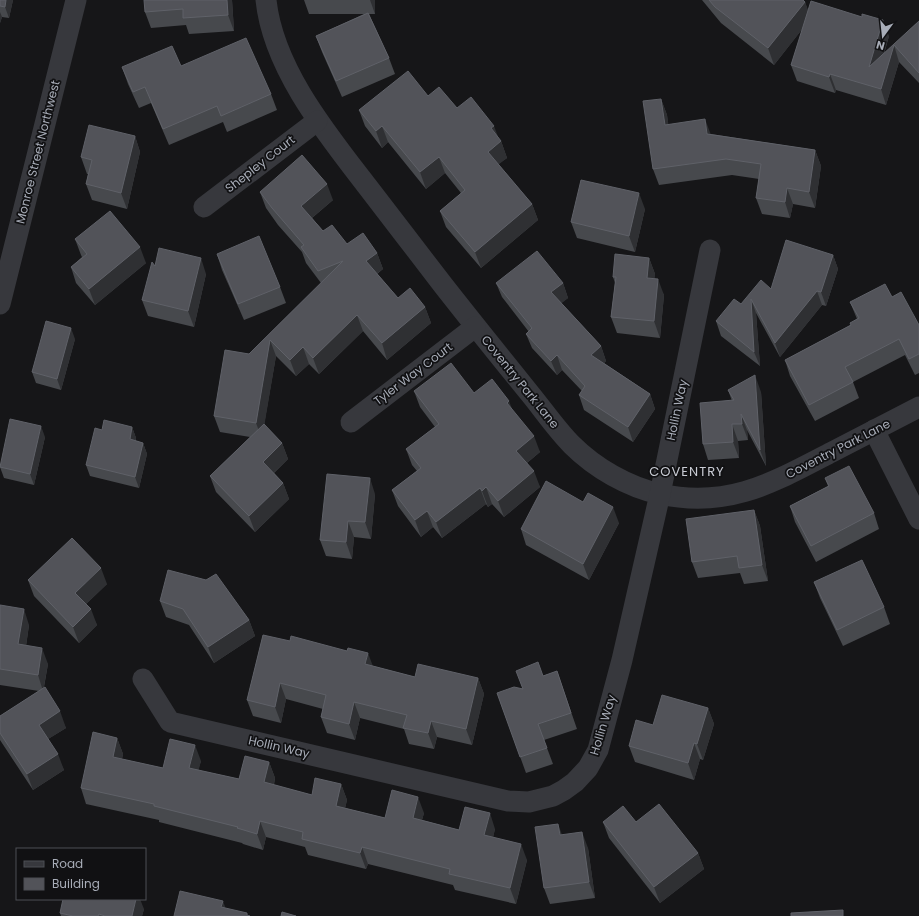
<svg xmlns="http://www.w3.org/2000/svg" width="919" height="916" font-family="Poppins,sans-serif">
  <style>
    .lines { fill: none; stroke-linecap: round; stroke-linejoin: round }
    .minor { stroke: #37383d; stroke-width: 21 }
    .wall { fill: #47494d }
    .shaded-wall { fill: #2f3033 }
    .building { fill: #525359; stroke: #5f6168 }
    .labels { text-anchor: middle; stroke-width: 3.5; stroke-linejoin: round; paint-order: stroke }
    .street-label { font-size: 12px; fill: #a8adb8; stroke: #111113 }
    .neighbourhood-label { font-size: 13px; letter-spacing: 1px; fill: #c9ccd4; stroke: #111113 }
  </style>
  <rect width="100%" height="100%" fill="#161618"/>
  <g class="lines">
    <g class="minor">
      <path d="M 266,0 C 273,68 326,133 367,186 C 392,219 418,252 443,285 C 472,322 501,358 531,395 C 544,411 557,430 572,445 C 595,468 628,487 660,494 C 729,509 774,482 832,452 C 861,437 890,422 919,407"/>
      <polyline points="204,207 317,121"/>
      <polyline points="0,304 76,0"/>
      <polyline points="351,422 475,327"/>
      <polyline points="874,430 919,519"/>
      <polyline points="143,679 170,722 508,801 529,802 553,796 564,790 575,782 588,768 598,750 622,660 660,494 710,250"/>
    </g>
  </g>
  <g class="wall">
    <polygon points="0,0 13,0 9,18 2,17 0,23"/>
    <polygon points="232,0 234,31 189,34 186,25 151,28 145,12"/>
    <polygon points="304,0 375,0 375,14 369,14 389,58 395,74 342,97 322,52 316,36 364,14 309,14"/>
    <polygon points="702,0 803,0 805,2 808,11 889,36 884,54 919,21 919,83 899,62 886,105 836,90 835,93 797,81 791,65 803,28 774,65 721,23"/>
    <polygon points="181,66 271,94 277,110 227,132 223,122 169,145 151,103 139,108 128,84 122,67"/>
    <polygon points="428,96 457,108 498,138 501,141 507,158 498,164 532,204 538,220 481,268 446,227 440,211 461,193 445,173 426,189 388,142 382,148 365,126 359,110"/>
    <polygon points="661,99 667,115 668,124 711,134 815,150 821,166 815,208 793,204 790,218 762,214 756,198 759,179 732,175 659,185 653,169"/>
    <polygon points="135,136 140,152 127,209 92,200 86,184 88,174 87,174 81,157"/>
    <polygon points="260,192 333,200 312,218 323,231 347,244 377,253 383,269 377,274 398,298 425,307 431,323 387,360 363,331 319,374 309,364 296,376 276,356 264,425 282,443 288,459 274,473 283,483 289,499 255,532 216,492 210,476 250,437 220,432 214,416 249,354 321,283 306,263 302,252 278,225 266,208"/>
    <polygon points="645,209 635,252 577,238 571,222"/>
    <polygon points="75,239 146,263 95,305 76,283 71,267 82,257 81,255"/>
    <polygon points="217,254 280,287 286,303 244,320 222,270"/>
    <polygon points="833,255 838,269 826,306 822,305 780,357 756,313 760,366 721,336 716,321 771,289"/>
    <polygon points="649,258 655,274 654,279 664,295 660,338 617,333 611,317 615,283 613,277"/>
    <polygon points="155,266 206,274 194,327 148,316 142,300"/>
    <polygon points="496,283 563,283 568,298 561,303 601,346 606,361 604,363 650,394 655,409 633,442 584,410 579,395 582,391 562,370 557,375 532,348 526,334 529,332 502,297"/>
    <polygon points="892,297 919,325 919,373 915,375 905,355 853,382 859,398 815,421 790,376 785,360 851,325 857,319 850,302"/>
    <polygon points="75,339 61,390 36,383 32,372"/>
    <polygon points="728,390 761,392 766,466 747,430 748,440 738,441 739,458 708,460 703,444 732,401"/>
    <polygon points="414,391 474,393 513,411 540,452 527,463 540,487 504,517 492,504 488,507 486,504 442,538 433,527 421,537 398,506 392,490 417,471 412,465 406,449 435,427 420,407"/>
    <polygon points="132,427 136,438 136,441 143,443 147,454 139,488 90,476 86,465 102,430"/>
    <polygon points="45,437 34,485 4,478 0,467 0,465"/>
    <polygon points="825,478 874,513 879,529 816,562 795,522 790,506 828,486"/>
    <polygon points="375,494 371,539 354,537 352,559 326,556 320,540"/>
    <polygon points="754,510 760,526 768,581 744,584 740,573 698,578 692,562"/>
    <polygon points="619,523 589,580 526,545 521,529"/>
    <polygon points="28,580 107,584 86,604 97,625 79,643 34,596"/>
    <polygon points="814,582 884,607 890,624 843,646 820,598"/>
    <polygon points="160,601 249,620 255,636 214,663 189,625 166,617"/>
    <polygon points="0,605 29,625 26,646 48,664 44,687 66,728 48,739 64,770 33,790 0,740 0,716 39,691 0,685"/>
    <polygon points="263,635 373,666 415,677 478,678 484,694 472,745 437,737 434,749 409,744 404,729 360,718 355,740 327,733 321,717 323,709 286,699 281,723 253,716 247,700"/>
    <polygon points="557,671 577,729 544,740 553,764 526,773 497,693 523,689 543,676"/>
    <polygon points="708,708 714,724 703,760 700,759 694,780 635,762 629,746 653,725"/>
    <polygon points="117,738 123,754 122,759 163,768 201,761 198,770 239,779 269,762 275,778 274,785 312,795 341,784 347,800 345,808 385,818 424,813 422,820 459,830 495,829 493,837 527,860 516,904 455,890 453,885 368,864 366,869 308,855 305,847 266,837 263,850 243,844 242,843 159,822 159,820 86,804 81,788"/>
    <polygon points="603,822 636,822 698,853 704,869 660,903 609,838"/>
    <polygon points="562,835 588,848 595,898 550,904 544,888"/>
    <polygon points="144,909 142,916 61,916 60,913"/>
  </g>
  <g class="shaded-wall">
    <polygon points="6,0 13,0 9,18 5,7"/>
    <polygon points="227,0 232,0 234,31 228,15"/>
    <polygon points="370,0 375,0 375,14"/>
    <polygon points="805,2 811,18 774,65 768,48"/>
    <polygon points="0,12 2,17 0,23"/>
    <polygon points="883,20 889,36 875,83 869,67"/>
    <polygon points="894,45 899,62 886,105 881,89"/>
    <polygon points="830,74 836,90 835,93 829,77"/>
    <polygon points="661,99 667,115 671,141 665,125"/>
    <polygon points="705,119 711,135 707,134"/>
    <polygon points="382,126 388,142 382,148 376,131"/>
    <polygon points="494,126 500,142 491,128"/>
    <polygon points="135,136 140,152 127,209 121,193"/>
    <polygon points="501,141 507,158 494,168 488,152"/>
    <polygon points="815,150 821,166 815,208 809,192"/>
    <polygon points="439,157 445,173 426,189 420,172"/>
    <polygon points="327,184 333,200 307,222 301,206"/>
    <polygon points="787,188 793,204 790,218 785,202"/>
    <polygon points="639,193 645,209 635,252 629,236"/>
    <polygon points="532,204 538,220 481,268 475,252"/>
    <polygon points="140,247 146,263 95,305 89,289"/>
    <polygon points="377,253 383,269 372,277 366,261"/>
    <polygon points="833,255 838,269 826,306 821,292"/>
    <polygon points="201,258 206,274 194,327 188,311"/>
    <polygon points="649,258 655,274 653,294 647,278"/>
    <polygon points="658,279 664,295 660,338 654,321"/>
    <polygon points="563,283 568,298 557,307 551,292"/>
    <polygon points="817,291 822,305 780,357 775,343"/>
    <polygon points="751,299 756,313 760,366 754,352"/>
    <polygon points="425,307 431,323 387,360 382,343"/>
    <polygon points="357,315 363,331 319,374 313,358"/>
    <polygon points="71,328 75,339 61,390 57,379"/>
    <polygon points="270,340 276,356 262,439 256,423"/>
    <polygon points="601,346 606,361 596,370 591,355"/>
    <polygon points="303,347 309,364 296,376 290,360"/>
    <polygon points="557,355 562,370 557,375 551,361"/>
    <polygon points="755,375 761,392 766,466 760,450"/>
    <polygon points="650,394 655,409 633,442 628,427"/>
    <polygon points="509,401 515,417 507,403"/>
    <polygon points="741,414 747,430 748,440 742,424"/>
    <polygon points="732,424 738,441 739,458 733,442"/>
    <polygon points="41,426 45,437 34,485 30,474"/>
    <polygon points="132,427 136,438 134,450 130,439"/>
    <polygon points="534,436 540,452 522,467 516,451"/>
    <polygon points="143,443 147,454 139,488 135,477"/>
    <polygon points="282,443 288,459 268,478 263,462"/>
    <polygon points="534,471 540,487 504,517 498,501"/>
    <polygon points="370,478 375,494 371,539 365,522"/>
    <polygon points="283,483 289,499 255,532 249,516"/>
    <polygon points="486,487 492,504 488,507 482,491"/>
    <polygon points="480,488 486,504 442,538 436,522"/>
    <polygon points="613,507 619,523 589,580 583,564"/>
    <polygon points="754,510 760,526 768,581 762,565"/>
    <polygon points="427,511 433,527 421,537 415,520"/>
    <polygon points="348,521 354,537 352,559 346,542"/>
    <polygon points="101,568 107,584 81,609 75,593"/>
    <polygon points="24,609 29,625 24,660 18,644"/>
    <polygon points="91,609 97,625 79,643 73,627"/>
    <polygon points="249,620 255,636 214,663 208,647"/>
    <polygon points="42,648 48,664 43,691 38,675"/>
    <polygon points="368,653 374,669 365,664"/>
    <polygon points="478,678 484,694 472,745 466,729"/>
    <polygon points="280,683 286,699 281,723 275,707"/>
    <polygon points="354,702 360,718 355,740 349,724"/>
    <polygon points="708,708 714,724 703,760 697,744"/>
    <polygon points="60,711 66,728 45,741 39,725"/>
    <polygon points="431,721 437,737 434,749 428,733"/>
    <polygon points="117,738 123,754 119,773 113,757"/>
    <polygon points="694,743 700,759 694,780 688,763"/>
    <polygon points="195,745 201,761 195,784 189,768"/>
    <polygon points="58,754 64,770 33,790 27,774"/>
    <polygon points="269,762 275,778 270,799 264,782"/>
    <polygon points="341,784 347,800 342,822 336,806"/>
    <polygon points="418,797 424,813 418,834 413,818"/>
    <polygon points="490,813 495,829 490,851 484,835"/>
    <polygon points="260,821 266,837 263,850 257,834"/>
    <polygon points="558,824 564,840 560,835"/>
    <polygon points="582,832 588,848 595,898 589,882"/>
    <polygon points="521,844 527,860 516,904 510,888"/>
    <polygon points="362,847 368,864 366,869 360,853"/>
    <polygon points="698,853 704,869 660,903 654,887"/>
    <polygon points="136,899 140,899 144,909 142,916 132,916"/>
    <polygon points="223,901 228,915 221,907"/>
  </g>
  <g class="building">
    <polygon points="0,0 6,0 5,7 0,6"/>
    <polygon points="144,0 227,0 228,15 183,18 183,9 145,12"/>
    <polygon points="709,0 803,0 805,2 768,48 715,7"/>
    <polygon points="811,1 862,17 862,14 883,20 869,67 919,21 919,73 894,45 881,89 830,74 829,77 791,65"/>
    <polygon points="368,13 389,58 336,81 316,36"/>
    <polygon points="246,38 271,94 221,116 217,106 163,129 145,87 133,92 122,67 172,46 181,66"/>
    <polygon points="408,71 428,96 439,87 457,108 471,97 494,126 491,128 501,141 488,152 532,204 475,252 440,211 465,190 439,157 420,172 382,126 376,131 359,110"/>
    <polygon points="661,99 665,125 705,119 707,134 815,150 809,192 787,188 785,202 756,198 761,164 726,159 653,169 643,101"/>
    <polygon points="89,125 135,136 121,193 86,184 92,160 81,157"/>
    <polygon points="302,155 327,184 301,206 323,231 332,225 347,244 363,233 377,253 366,261 398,298 410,288 425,307 382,343 357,315 313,358 303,347 290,360 270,340 256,423 214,416 225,350 249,354 343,261 318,271 301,247 304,245 272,208 260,192"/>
    <polygon points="581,180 639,193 629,236 571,222"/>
    <polygon points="110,211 140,247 89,289 71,267 87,254 75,239"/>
    <polygon points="259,236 280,287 238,304 217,254"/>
    <polygon points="786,240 833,255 821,292 817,291 775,343 751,299 754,352 716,321 734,299 741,304 761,280 771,289"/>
    <polygon points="159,248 201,258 188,311 142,300 152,262 155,266"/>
    <polygon points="537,251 563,283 551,292 601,346 591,355 650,394 628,427 579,395 585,386 557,355 551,361 526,334 532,328 496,283"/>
    <polygon points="615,254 649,258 647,278 658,279 654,321 611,317 616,277 613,277"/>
    <polygon points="885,284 892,297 901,292 919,325 919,354 909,359 899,339 845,367 853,382 809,405 785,360 851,325 850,323 859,318 850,302"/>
    <polygon points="46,321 71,328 57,379 32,372"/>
    <polygon points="451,363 474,393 492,379 509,401 507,403 534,436 516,451 534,471 498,501 486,487 482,491 480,488 436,522 427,511 415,520 392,490 421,468 406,449 439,424 414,391"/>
    <polygon points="755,375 760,450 741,414 742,424 732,424 733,442 703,444 700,403 734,400 728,390"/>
    <polygon points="10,419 41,426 30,474 0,467"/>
    <polygon points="104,420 132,427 130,439 143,443 135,477 86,465 95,428 102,430"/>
    <polygon points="264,424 282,443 263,462 283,483 249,516 210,476"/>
    <polygon points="849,466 874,513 811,546 790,506 829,486 825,478"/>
    <polygon points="327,474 370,478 365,522 348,521 346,542 320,540"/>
    <polygon points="546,481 583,502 588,493 613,507 583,564 521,529"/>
    <polygon points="754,510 762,565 739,568 737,556 692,562 686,519"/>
    <polygon points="72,538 101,568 75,593 91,609 73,627 28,580"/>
    <polygon points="862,560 884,607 837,630 814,582"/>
    <polygon points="168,570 206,580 216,574 249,620 208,647 183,609 160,601"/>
    <polygon points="0,605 24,609 18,644 42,648 38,675 0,669"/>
    <polygon points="263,635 290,641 291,636 347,651 348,648 368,653 365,664 415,677 418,664 478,678 466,729 431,721 428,733 403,728 407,715 354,702 349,724 321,717 326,695 280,683 275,707 247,700"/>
    <polygon points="538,662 543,676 557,671 571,713 538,724 547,748 520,757 497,693 514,687 523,689 516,671"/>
    <polygon points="45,687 60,711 39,725 58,754 27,774 0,733 0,716"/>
    <polygon points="662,695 708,708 697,744 694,743 688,763 629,746 636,720 653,725"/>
    <polygon points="93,732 117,738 113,757 163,768 170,739 195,745 189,768 239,779 245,756 269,762 264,782 312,795 315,778 341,784 336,806 385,818 392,790 418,797 413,818 459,830 465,807 490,813 484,835 521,844 510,888 449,874 450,869 362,847 360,853 302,839 303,832 260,821 257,834 237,828 238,827 154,806 154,804 81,788"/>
    <polygon points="659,804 698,853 654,887 603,822 623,806 636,822"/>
    <polygon points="558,824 560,835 582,832 589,882 544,888 535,827"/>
    <polygon points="180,891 223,901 221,907 247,913 247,915 250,916 174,916"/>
    <polygon points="63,899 136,899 132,916 105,916 99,914 98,916 73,916 60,913"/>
    <polygon points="843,910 843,916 791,916 791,913"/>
    <polygon points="282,912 296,916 281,916"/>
  </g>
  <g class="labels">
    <g class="street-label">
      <text transform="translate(38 152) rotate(-76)" y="4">Monroe Street Northwest</text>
      <text transform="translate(260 164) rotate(-38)" y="4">Shepley Court</text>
      <text transform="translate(413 374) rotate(-37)" y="4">Tyler Way Court</text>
      <text transform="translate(520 382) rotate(51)" y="4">Coventry Park Lane</text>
      <text transform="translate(677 410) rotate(-78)" y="4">Hollin Way</text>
      <text transform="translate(838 449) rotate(-27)" y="4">Coventry Park Lane</text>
      <text transform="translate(603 725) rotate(-73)" y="4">Hollin Way</text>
      <text transform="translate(279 747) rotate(13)" y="4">Hollin Way</text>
    </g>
    <g class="neighbourhood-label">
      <text x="687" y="476">COVENTRY</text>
    </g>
  </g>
  <rect x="16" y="848" width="130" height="52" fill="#111113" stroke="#4d4f55"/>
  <rect x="24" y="861" width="20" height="6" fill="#37383d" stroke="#4d4f55"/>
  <text x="52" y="868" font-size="12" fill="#a8adb8">Road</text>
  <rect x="24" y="878" width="20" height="12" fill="#525359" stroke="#4d4f55"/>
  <text x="52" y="888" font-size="12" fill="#a8adb8">Building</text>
  <g transform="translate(883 36) rotate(195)" stroke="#111113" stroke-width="3" paint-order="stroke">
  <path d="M0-3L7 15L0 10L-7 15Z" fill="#a8adb8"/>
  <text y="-6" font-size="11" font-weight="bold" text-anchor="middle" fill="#a8adb8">N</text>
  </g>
</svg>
